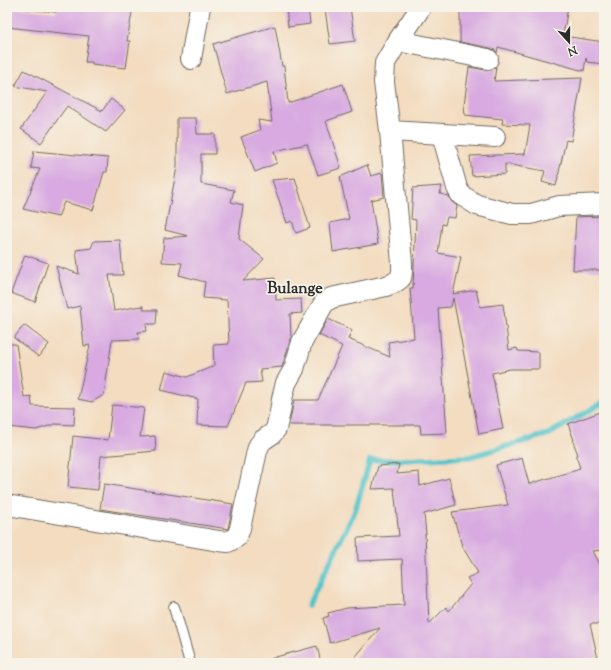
<svg xmlns="http://www.w3.org/2000/svg" width="611" height="670" font-family="'Sorts Mill Goudy',serif">
  <style>
    .lines { fill: none; stroke-linecap: round; stroke-linejoin: round }
    .stream { stroke: #56c4ca; stroke-width: 5.5 }
    .building { fill: #d8aae1 }
    .service-casing { stroke: #71695f; stroke-width: 12 }
    .minor-casing { stroke: #71695f; stroke-width: 22 }
    .service { stroke: #fff; stroke-width: 10 }
    .minor { stroke: #fff; stroke-width: 20 }
    .labels { text-anchor: middle; stroke-width: 3.5; stroke-linejoin: round; paint-order: stroke }
    .neighbourhood-label { font-size: 16px; font-weight: bold; fill: #2b2b2b; stroke: #f7f3e8 }
  </style>
  <rect width="100%" height="100%" fill="#f7f3e8"/>
  <filter id="ink" filterUnits="userSpaceOnUse"><feTurbulence type="fractalNoise" baseFrequency=".025" numOctaves="2"/><feDisplacementMap in="SourceGraphic" scale="8" xChannelSelector="R" yChannelSelector="G"/><feConvolveMatrix kernelMatrix="1 2 1 2 8 2 1 2 1" color-interpolation-filters="sRGB"/></filter>
  <filter id="wash" filterUnits="userSpaceOnUse"><feTurbulence type="fractalNoise" baseFrequency=".012" numOctaves="4" result="noise"/><feDisplacementMap in="SourceGraphic" scale="16" xChannelSelector="R" yChannelSelector="G"/><feGaussianBlur stdDeviation="0.9" result="paint"/><feColorMatrix in="noise" values="0 0 0 0 0 0 0 0 0 0 0 0 0 0 0 0 0 1.4 0 .05"/><feComposite in="paint" operator="in"/></filter>
  <g filter="url(#wash)">
    <rect width="100%" height="100%" fill="#f3dcc0"/>
    <g class="lines">
      <polyline class="stream" points="308,606 355,511 370,460 401,460 469,457 549,434 604,402"/>
    </g>
    <g id="blocks">
      <g class="building">
        <polygon points="7,7 56,12 57,7 133,7 127,41 130,41 126,68 92,64 92,62 85,62 89,36 7,27"/>
        <polygon points="286,7 308,7 310,24 288,27"/>
        <polygon points="342,7 350,7 355,41 330,44 325,9"/>
        <polygon points="460,7 568,7 563,36 604,42 604,64 587,62 586,58 584,71 498,47 497,53 495,50 490,48 460,42"/>
        <polygon points="275,26 282,66 284,66 288,103 343,84 352,112 326,121 341,168 318,175 307,144 274,151 277,163 255,172 241,137 260,130 258,120 272,122 267,82 227,94 213,44"/>
        <polygon points="469,67 486,70 491,70 496,67 494,81 582,78 571,141 566,140 556,186 542,182 545,171 505,164 505,174 472,176 470,156 525,154 530,125 502,124 503,119 465,115 464,105"/>
        <polygon points="24,70 102,111 111,99 125,110 106,132 67,106 41,143 21,129 47,92 15,86"/>
        <polygon points="177,118 196,118 197,134 215,134 215,154 201,154 201,184 234,190 231,202 243,205 239,239 264,259 243,281 275,278 276,300 301,299 302,313 290,314 291,338 283,364 282,367 260,369 262,382 246,383 228,426 197,425 198,399 161,390 166,371 187,377 214,366 213,345 229,344 227,300 203,298 205,282 179,275 182,263 162,262 164,238 188,236 165,230 177,167"/>
        <polygon points="34,151 108,158 107,172 104,172 93,210 64,202 58,217 23,209 40,169 31,168"/>
        <polygon points="367,165 371,176 382,173 384,197 371,200 378,244 333,252 330,223 349,219 340,177"/>
        <polygon points="295,178 310,228 296,233 292,221 287,223 272,180"/>
        <polygon points="442,186 440,194 449,196 451,201 457,206 455,218 447,217 445,225 442,224 438,253 461,257 453,294 476,290 480,307 503,304 509,350 517,348 518,351 539,352 539,369 510,369 492,373 503,429 479,434 453,298 451,307 438,308 447,433 421,434 420,425 289,425 294,400 318,400 342,346 319,335 328,319 352,330 348,339 390,357 388,342 414,338 410,288 413,288 416,220 411,219 413,188"/>
        <polygon points="604,216 604,270 573,270 576,217"/>
        <polygon points="120,240 123,275 109,275 114,311 135,307 143,306 144,310 157,310 156,324 146,324 147,331 138,332 139,339 112,340 104,395 92,402 78,399 90,345 84,346 80,306 67,309 56,266 79,274 76,250 91,248 94,241"/>
        <polygon points="25,255 48,263 35,302 11,293"/>
        <polygon points="24,325 49,344 39,357 14,338"/>
        <polygon points="7,344 16,344 24,397 31,396 32,406 75,407 74,425 55,424 36,430 7,427"/>
        <polygon points="112,405 144,408 140,437 155,436 156,451 101,456 98,490 68,487 73,436 108,440"/>
        <polygon points="600,412 604,424 604,550 593,551 604,572 604,624 590,624 599,663 350,663 380,628 330,643 323,618 329,616 328,613 347,608 404,605 402,559 358,561 357,538 399,536 394,488 372,489 378,466 399,464 397,474 419,472 420,486 449,478 456,505 424,514 426,534 425,534 429,624 446,607 449,611 471,584 467,578 478,573 462,546 452,512 508,505 496,465 522,458 529,484 577,470 577,469 580,468 576,456 578,455 573,441 574,440 568,424"/>
        <polygon points="104,484 233,504 228,529 100,509"/>
        <polygon points="317,646 321,663 273,663 272,658"/>
      </g>
    </g>
  </g>
  <g filter="url(#ink)">
    <use href="#blocks" fill-opacity="0" stroke="#71695f" stroke-width="1"/>
    <g class="lines">
      <g class="service-casing">
        <polyline id="service" points="174,607 190,663"/>
      </g>
      <g class="minor-casing">
        <g id="minor">
          <polyline points="421,7 398,41 385,63 384,82 390,131 495,137"/>
          <polyline points="398,41 488,59"/>
          <polyline points="191,59 200,7"/>
          <polyline points="442,134 457,188 461,195 477,205 512,214 531,214 559,206 604,204"/>
          <polyline points="7,505 219,541 228,542 237,537 240,528 257,451 259,445 263,440 272,434 276,429 280,412 282,399 286,383 294,369 302,342 324,303 331,298 386,286 394,283 401,278 402,272 402,263 390,131"/>
        </g>
      </g>
      <use href="#service" class="service"/>
      <use href="#minor" class="minor"/>
    </g>
  </g>
  <g class="labels">
    <g class="neighbourhood-label">
      <text x="295" y="293">Bulange</text>
    </g>
  </g>
  <rect width="611" height="670" fill="none" stroke="#f7f3e8" stroke-width="24"/>
  <g transform="translate(569 42) rotate(159)" stroke="#f7f3e8" stroke-width="3" paint-order="stroke">
  <path d="M0-3L7 15L0 10L-7 15Z" fill="#2b2b2b"/>
  <text y="-6" font-size="11" font-weight="bold" text-anchor="middle" fill="#2b2b2b">N</text>
  </g>
</svg>
